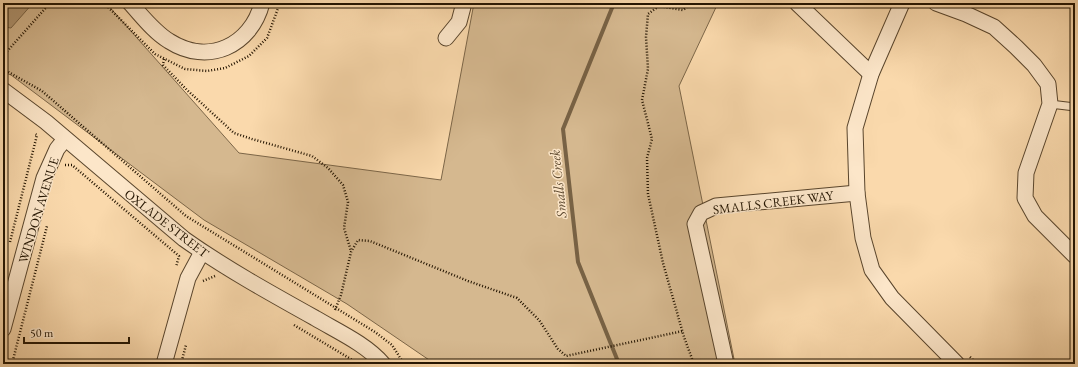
<svg xmlns="http://www.w3.org/2000/svg" width="1078" height="367" font-family="'EB Garamond',serif">
  <style>
    .green { fill: #d5b88f; stroke: #7c6648 }
    .water { fill: #b19672; stroke: #786245 }
    .lines { fill: none; stroke-linecap: round; stroke-linejoin: round }
    .stream { stroke: #786245; stroke-width: 4 }
    .service-casing { stroke: #59452c; stroke-width: 9 }
    .minor-casing { stroke: #59452c; stroke-width: 17 }
    .path { stroke: #231401; stroke-width: 2.5; stroke-dasharray: 1 2; stroke-linecap: butt }
    .service { stroke: #fce6c9; stroke-width: 7 }
    .minor { stroke: #fce6c9; stroke-width: 15 }
    .labels { text-anchor: middle; stroke-width: 3; stroke-linejoin: round; paint-order: stroke }
    .street-label { font-size: 13px; fill: #231401; stroke: #fce6c9 }
    .water-label { font-size: 14px; font-style: italic; fill: #5c482e; stroke: #fce6c9 }
  </style>
  <rect width="100%" height="100%" fill="#fad9ac"/>
  <filter id="stains"><feTurbulence type="fractalNoise" baseFrequency=".005" numOctaves="4"/><feColorMatrix values="0 0 0 0 .2 0 0 0 0 .09 0 0 0 0 .02 0 0 0 .5 -.17"/></filter>
  <radialGradient id="worn" r=".72"><stop offset=".6" stop-color="#630" stop-opacity="0"/><stop offset="1" stop-color="#630" stop-opacity=".3"/></radialGradient>
  <polygon class="green" points="3,3 106,3 239,153 441,180 474,3 718,3 679,86 735,364 435,364 347,304 204,220 11,75 3,72"/>
  <polygon class="water" points="3,3 33,3 11,28 4,27 3,26"/>
  <g class="lines">
    <polyline class="stream" points="614,3 563,129 578,262 619,364"/>
    <g class="service-casing">
      <polyline id="service" points="1050,104 1075,107"/>
    </g>
    <g class="minor-casing">
      <g id="minor">
        <path d="M 130,3 C 142,16 154,32 169,41 C 208,66 251,46 262,3"/>
        <polyline points="797,3 871,74"/>
        <polyline points="902,3 871,74 855,128 857,193 863,238 872,270 892,298 957,364"/>
        <polyline points="936,3 966,14 994,27 1016,47 1034,65 1048,84 1050,104 1026,173 1025,198 1035,216 1075,256"/>
        <polyline points="446,38 459,22 464,3"/>
        <path d="M 3,90 L 46,122 L 184,239 C 225,268 270,293 315,318 C 337,331 366,344 383,364"/>
        <polyline points="3,329 44,178 57,149 65,139"/>
        <polyline points="164,364 188,278 202,252"/>
        <polyline points="726,364 695,224 701,213 716,206 857,193"/>
      </g>
    </g>
    <g class="path">
      <polyline points="104,3 155,54 185,69 207,71 225,68 249,56 267,38 280,3"/>
      <polyline points="692,3 683,10 659,6 648,14 646,37 648,69 642,100 652,139 647,158 648,194 663,263 684,337 694,364"/>
      <polyline points="3,56 50,3"/>
      <polyline points="164,59 163,65 187,90 234,133 252,139 312,156 328,168 343,185 348,202 344,228 351,251"/>
      <polyline points="3,69 42,91 186,216 375,332 392,345 404,364"/>
      <polyline points="65,165 72,165 179,256 176,267"/>
      <polyline points="10,242 37,135 35,134"/>
      <polyline points="203,281 215,276"/>
      <polyline points="335,310 341,295 351,252 358,240 370,241 468,281 517,298 539,320 558,349 566,356 683,331"/>
      <polyline points="294,325 359,364"/>
      <polyline points="970,357 977,364"/>
      <polyline points="12,364 47,226"/>
      <polyline points="181,364 186,345"/>
    </g>
    <use href="#service" class="service"/>
    <use href="#minor" class="minor"/>
  </g>
  <g class="labels">
    <g class="street-label">
      <text transform="translate(773 202) rotate(-7)" y="5">SMALLS CREEK WAY</text>
      <text transform="translate(38 210) rotate(-73)" y="5">WINDON AVENUE</text>
      <text transform="translate(167 223) rotate(38)" y="5">OXLADE STREET</text>
    </g>
    <g class="water-label">
      <text transform="translate(558 184) rotate(-96)" y="5">Smalls Creek</text>
    </g>
  </g>
  <rect width="1078" height="367" fill="none" stroke="#fad9ac" stroke-width="16"/>
  <rect x="4" y="4" width="1070" height="359" fill="none" stroke="#231401" stroke-width="2"/>
  <rect x="8" y="8" width="1062" height="351" fill="none" stroke="#231401"/>
  <path d="M24 337v6h105v-6" fill="none" stroke="#231401" stroke-width="2"/>
  <text x="30" y="337" font-size="12" fill="#231401" stroke="#fce6c9" stroke-width="3" paint-order="stroke">50 m</text>
  <rect width="100%" height="100%" filter="url(#stains)"/>
  <rect width="100%" height="100%" fill="url(#worn)"/>
</svg>
